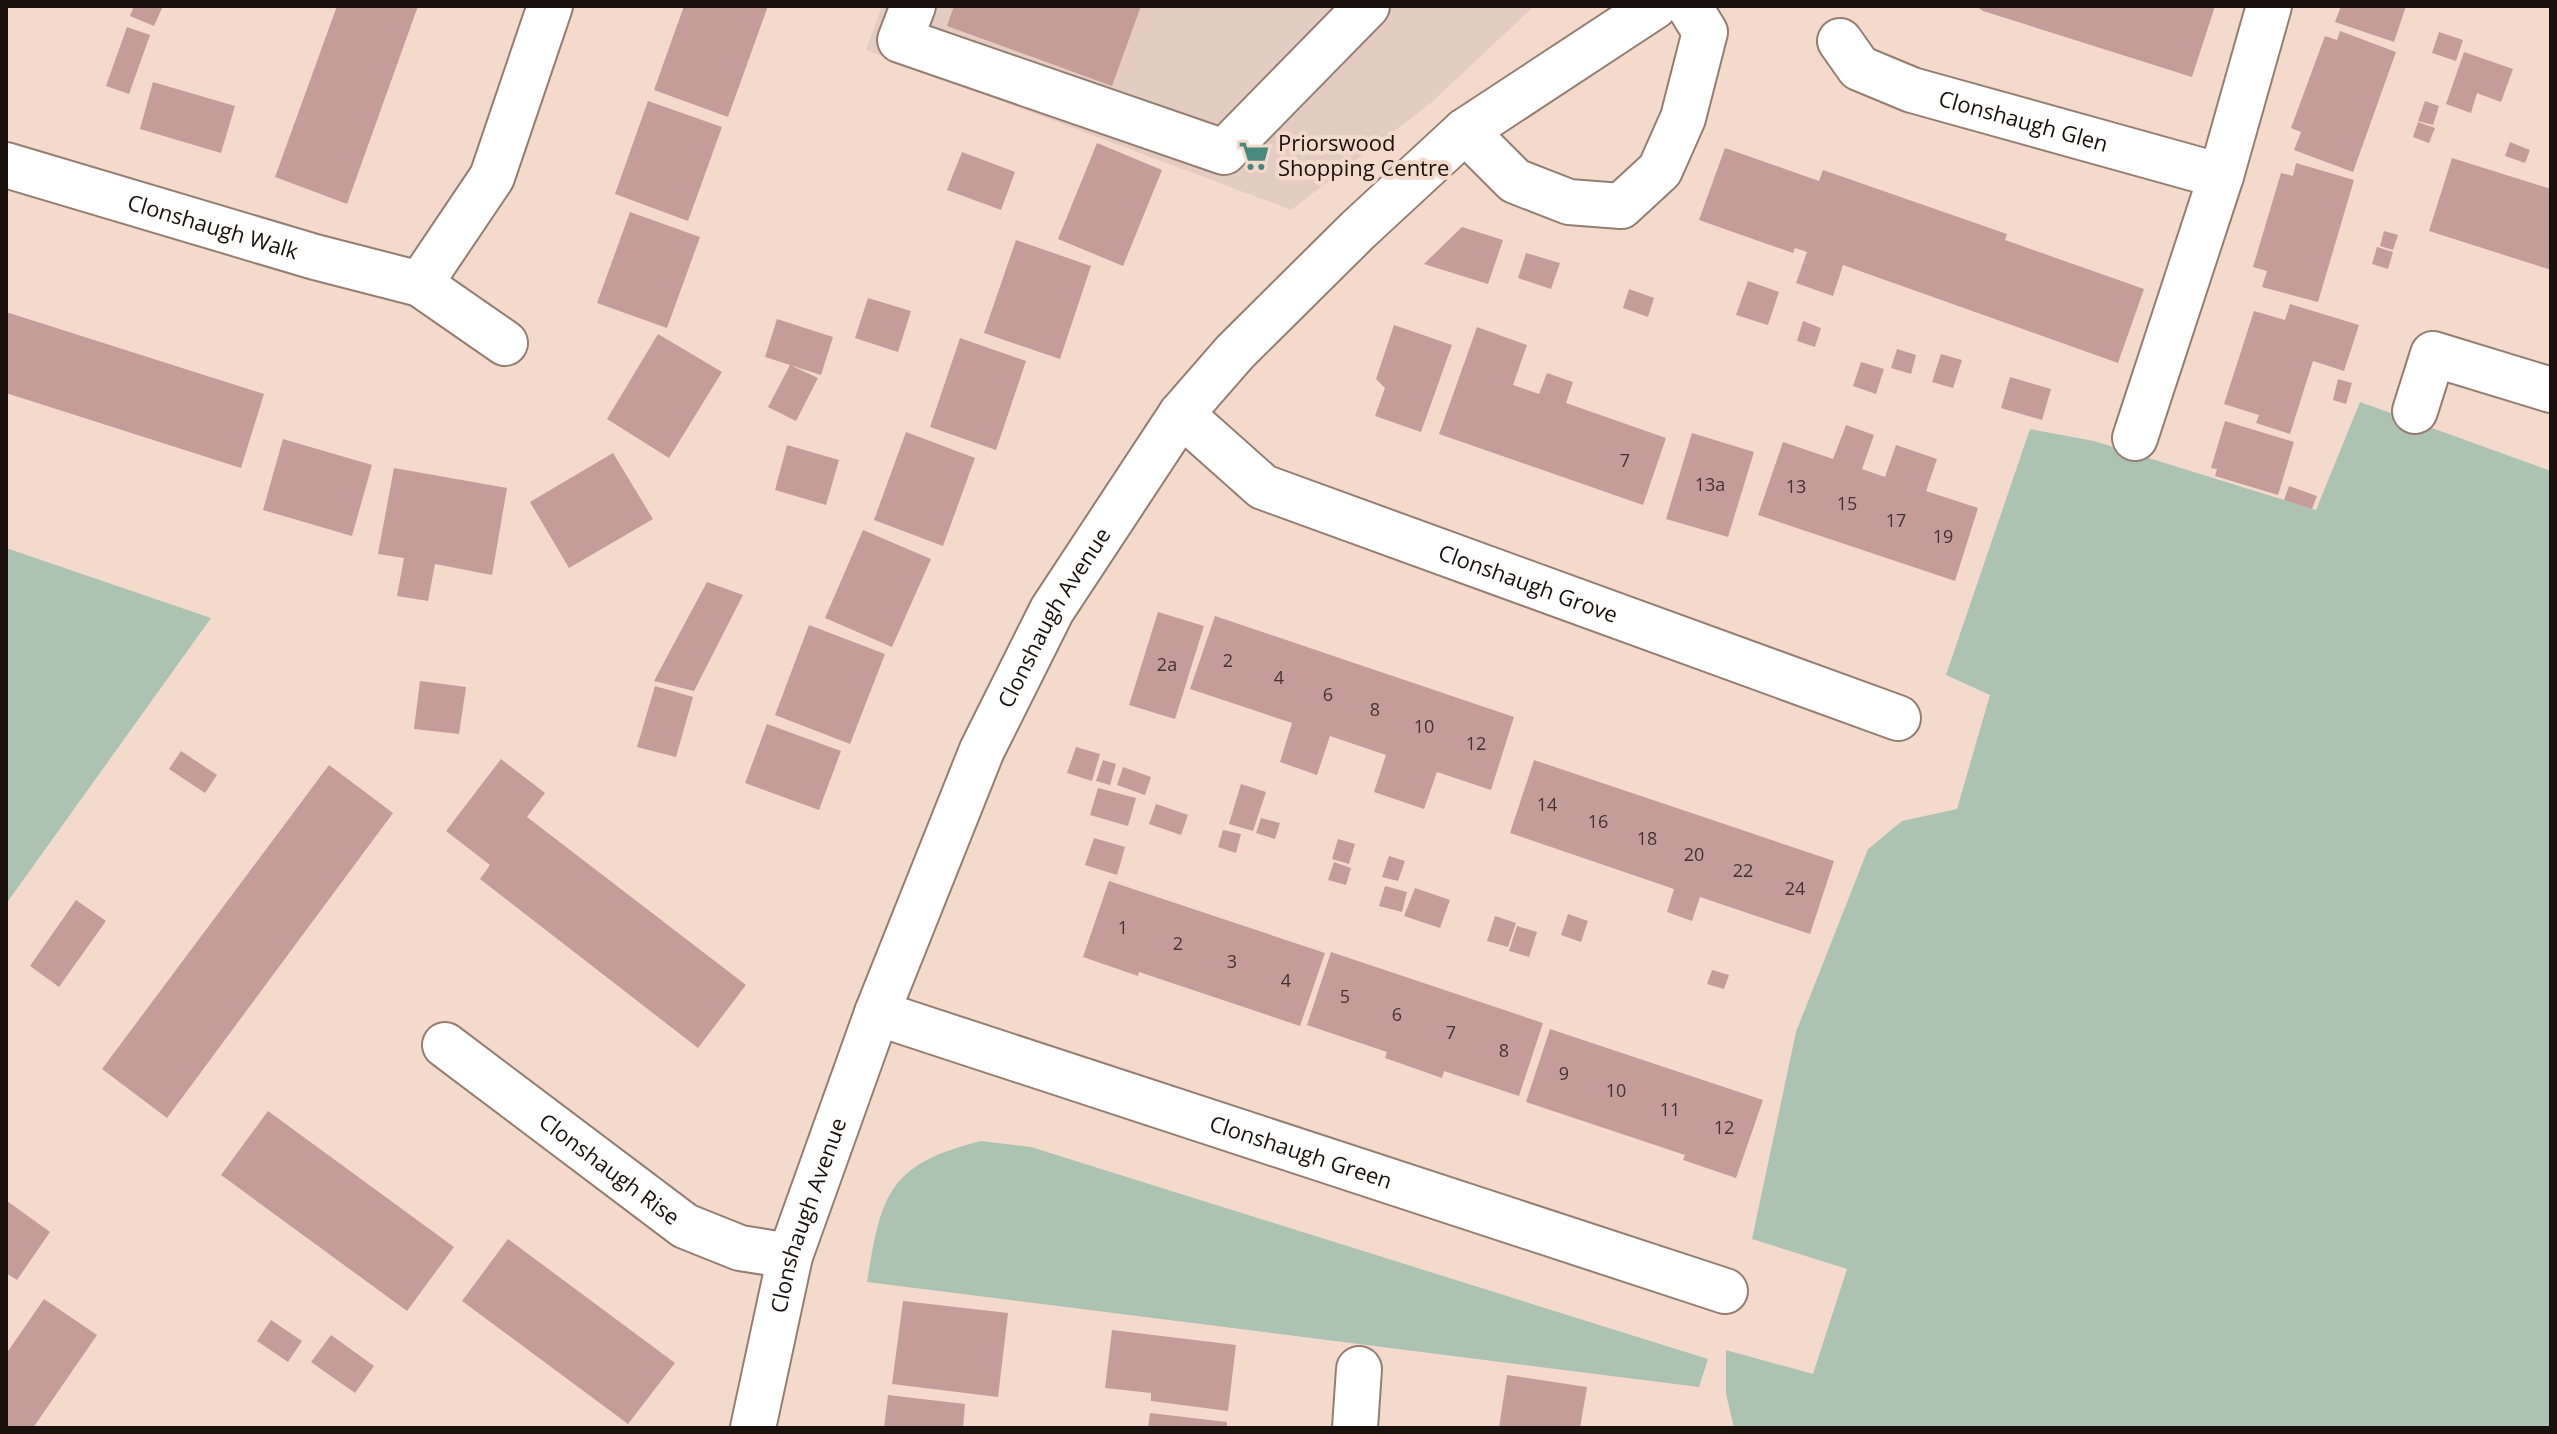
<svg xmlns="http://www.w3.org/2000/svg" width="2557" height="1434" font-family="'Open Sans',sans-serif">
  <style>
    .commercial { fill: #e4ccc2 }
    .green { fill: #adc3b2 }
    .building { fill: #c49d9a }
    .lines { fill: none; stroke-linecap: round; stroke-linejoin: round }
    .minor-casing { stroke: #957e70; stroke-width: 48 }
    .minor { stroke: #fff; stroke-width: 44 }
    .labels { text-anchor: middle; stroke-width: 8; stroke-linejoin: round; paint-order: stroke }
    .number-label { font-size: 18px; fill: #443430 }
    .street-label { font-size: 22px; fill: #1a110c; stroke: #f4daca }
    .poi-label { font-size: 22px; fill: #1a110c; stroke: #f4daca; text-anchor: start }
  </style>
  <rect width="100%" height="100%" fill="#f4daca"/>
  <polygon class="commercial" points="882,6 1534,6 1432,102 1291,210 866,50"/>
  <g class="green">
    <polygon points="2360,402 2551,471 2551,1428 1734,1428 1726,1394 1726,1350 1813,1374 1847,1269 1752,1239 1796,1032 1868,849 1902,821 1957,809 1990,695 1946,675 2030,429 2094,441 2316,510"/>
    <polygon points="6,548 211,618 6,904"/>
    <path d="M 981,1141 L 1031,1147 L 1708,1359 L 1699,1387 L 867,1282 C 881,1193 889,1164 981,1141 Z"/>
  </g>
  <g class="building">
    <polygon points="134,6 163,6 154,26 130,16"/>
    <polygon points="337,6 418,6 347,204 275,177"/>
    <polygon points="684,6 768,6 728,117 654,90"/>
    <polygon points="954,6 1141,6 1112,86 947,26"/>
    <polygon points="1976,6 2215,6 2192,77 1983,11"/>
    <polygon points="2341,6 2406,6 2394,42 2335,22"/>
    <polygon points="127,27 150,35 129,94 106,86"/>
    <polygon points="2340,31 2396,52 2353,172 2294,150 2301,132 2291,128 2325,36 2337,40"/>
    <polygon points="2439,32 2463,40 2456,61 2432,53"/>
    <polygon points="2464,52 2513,69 2501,102 2477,93 2471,113 2446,104"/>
    <polygon points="153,82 235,106 221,153 140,129"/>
    <polygon points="648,101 722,127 688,221 615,194"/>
    <polygon points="2425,101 2439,106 2433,125 2418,121"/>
    <polygon points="2418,122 2435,128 2429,143 2413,137"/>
    <polygon points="2510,142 2530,150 2525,163 2505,156"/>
    <polygon points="1097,143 1162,170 1123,266 1058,239"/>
    <polygon points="1725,148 1819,181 1823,170 2007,234 2005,240 2144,289 2118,363 1843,265 1833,296 1796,283 1807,252 1795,248 1793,253 1699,220"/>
    <polygon points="962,152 1015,172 1001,210 947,190"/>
    <polygon points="2452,158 2551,189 2551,270 2429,231"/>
    <polygon points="2296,163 2354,180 2318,302 2262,287 2267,271 2253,267 2281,173 2293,176"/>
    <polygon points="630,212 700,237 667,328 597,303"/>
    <polygon points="1462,227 1503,240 1488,284 1424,264"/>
    <polygon points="2384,231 2398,235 2393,250 2380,246"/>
    <polygon points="1016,240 1091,266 1060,359 984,333"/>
    <polygon points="2377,247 2393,252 2388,269 2372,264"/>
    <polygon points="1526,253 1560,263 1551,289 1518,278"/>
    <polygon points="1748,281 1779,292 1768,325 1736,315"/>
    <polygon points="1629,289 1654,298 1648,317 1623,308"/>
    <polygon points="868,298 911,311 898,352 855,338"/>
    <polygon points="2290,304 2359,325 2344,371 2313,361 2290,434 2256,423 2259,415 2224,404 2254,311 2285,320"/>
    <polygon points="6,312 264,394 241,468 6,393"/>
    <polygon points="777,319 833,337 821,375 790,365 818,378 796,421 768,407 790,365 765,357"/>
    <polygon points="1803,321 1821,328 1815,347 1797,341"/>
    <polygon points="1394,325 1452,345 1421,432 1375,416 1385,388 1376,379"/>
    <polygon points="1477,327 1527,345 1513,385 1539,394 1547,373 1573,382 1566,403 1666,438 1643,505 1439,434"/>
    <polygon points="658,334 722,372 669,458 607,419"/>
    <polygon points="960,338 1026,361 996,450 930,427"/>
    <polygon points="1897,349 1916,355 1911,374 1891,368"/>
    <polygon points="1941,354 1962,360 1953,388 1932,382"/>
    <polygon points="1861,362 1884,369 1876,394 1853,386"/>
    <polygon points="2010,377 2051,389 2042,420 2001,408"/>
    <polygon points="2338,379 2352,383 2346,404 2333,400"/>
    <polygon points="2225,421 2294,442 2278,495 2215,476 2217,469 2211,468"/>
    <polygon points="1846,425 1874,435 1862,469 1885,477 1896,445 1937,459 1926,491 1978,508 1955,581 1758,515 1783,442 1833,459"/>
    <polygon points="906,432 975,458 943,546 874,520"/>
    <polygon points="1692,433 1754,452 1728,537 1666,519"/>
    <polygon points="283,439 372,465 352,536 263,510"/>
    <polygon points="787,445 839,460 826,505 775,490"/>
    <polygon points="613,453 653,519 569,568 530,502"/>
    <polygon points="394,468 507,488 492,575 435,564 428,601 397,596 404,558 378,554"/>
    <polygon points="2289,486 2317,496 2312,509 2284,500"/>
    <polygon points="863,530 931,559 892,647 825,618"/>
    <polygon points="707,582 743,595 694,691 654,681"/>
    <polygon points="1158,612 1204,626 1175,719 1129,705"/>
    <polygon points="1215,616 1514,717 1491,790 1437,772 1424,809 1374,792 1386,755 1330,736 1317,775 1280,762 1292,723 1190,689"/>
    <polygon points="809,625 885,654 850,744 775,715"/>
    <polygon points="420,681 466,687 459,734 414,729"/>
    <polygon points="655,686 693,697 676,757 637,747"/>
    <polygon points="767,724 841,751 819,810 745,783"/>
    <polygon points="1076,747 1100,754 1092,781 1067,773"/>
    <polygon points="181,751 217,775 205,793 169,769"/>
    <polygon points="501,759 545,793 527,817 746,985 698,1048 480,879 490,865 446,831"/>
    <polygon points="1103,760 1116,764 1110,785 1096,781"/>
    <polygon points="1534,760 1834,861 1810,934 1700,897 1692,921 1667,912 1674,889 1510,833"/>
    <polygon points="329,765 393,813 167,1118 102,1069"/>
    <polygon points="1123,767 1151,777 1145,795 1117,785"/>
    <polygon points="1241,784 1266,792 1253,831 1229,824"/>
    <polygon points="1098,788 1136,798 1128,826 1090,815"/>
    <polygon points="1156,804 1188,815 1181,835 1149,824"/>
    <polygon points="1261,818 1280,823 1275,839 1256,833"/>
    <polygon points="1223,830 1241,834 1236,853 1218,847"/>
    <polygon points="1094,838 1125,847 1117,875 1085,865"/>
    <polygon points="1338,839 1355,844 1349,864 1332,859"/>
    <polygon points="1389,856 1405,861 1398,881 1382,877"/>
    <polygon points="1334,862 1351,868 1346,885 1328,880"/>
    <polygon points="1109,881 1325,953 1300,1026 1139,972 1138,976 1083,957"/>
    <polygon points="1385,886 1407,892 1402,912 1379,906"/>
    <polygon points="1415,888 1450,900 1440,928 1404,916"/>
    <polygon points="76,900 106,921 59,987 30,966"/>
    <polygon points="1568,914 1588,921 1581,942 1561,935"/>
    <polygon points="1495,916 1516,923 1508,947 1487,941"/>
    <polygon points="1517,926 1537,932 1529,957 1509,951"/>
    <polygon points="1331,952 1543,1023 1519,1096 1444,1071 1442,1078 1385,1058 1387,1052 1307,1025"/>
    <polygon points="1712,970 1729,975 1724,989 1707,984"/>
    <polygon points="1550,1029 1763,1100 1736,1178 1683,1160 1685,1155 1526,1102"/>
    <polygon points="268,1111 454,1247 407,1311 221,1175"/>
    <polygon points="7,1201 50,1232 17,1280 6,1273"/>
    <polygon points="508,1239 675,1363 628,1424 462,1301"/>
    <polygon points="44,1299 97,1335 33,1428 6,1428 6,1354"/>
    <polygon points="903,1301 1008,1313 998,1397 892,1384"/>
    <polygon points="271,1320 302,1341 288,1362 257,1341"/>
    <polygon points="1112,1330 1236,1345 1228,1411 1151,1401 1151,1393 1105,1388"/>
    <polygon points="331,1335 374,1366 355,1393 311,1362"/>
    <polygon points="1507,1375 1587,1387 1580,1428 1499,1428"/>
    <polygon points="888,1395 965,1404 963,1428 884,1428"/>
    <polygon points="1150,1413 1227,1422 1227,1428 1148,1428"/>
  </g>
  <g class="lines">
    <g class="minor-casing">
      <g id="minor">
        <polyline points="913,6 900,40 1224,152 1367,6"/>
        <path id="s1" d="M 1840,41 L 1859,68 L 1912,90 L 2221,176"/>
        <polyline points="1465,131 1515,181 1569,202 1621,206 1660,170 1683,118 1705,32 1689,6"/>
        <path id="s2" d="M 6,165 L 315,257 L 420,284 L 492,177 L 550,6"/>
        <polyline points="420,284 505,343"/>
        <polyline points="2415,411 2433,354 2551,390"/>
        <path id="s3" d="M 1181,414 L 1263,487 L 1898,718"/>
        <polyline points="2135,438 2221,176 2269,6"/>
        <path id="s4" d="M 877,1013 L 1725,1291"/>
        <path id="s5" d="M 445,1045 L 685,1226 L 740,1248 L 790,1256"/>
        <path id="s6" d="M 753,1428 L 790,1256 L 877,1013 L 982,750 L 1052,610 L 1181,414 L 1235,352 L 1358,230 L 1465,131 L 1655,6"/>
        <polyline points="1355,1428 1359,1369"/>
      </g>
    </g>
    <use href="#minor" class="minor"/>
  </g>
  <defs>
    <g id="supermarket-bare" transform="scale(2.4)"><path d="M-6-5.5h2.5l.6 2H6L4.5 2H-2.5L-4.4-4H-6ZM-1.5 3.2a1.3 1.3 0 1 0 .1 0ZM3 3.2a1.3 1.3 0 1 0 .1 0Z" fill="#47897c" stroke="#f4daca" stroke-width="2.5" paint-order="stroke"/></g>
  </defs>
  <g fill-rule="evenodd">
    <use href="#supermarket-bare" x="1254" y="156"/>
  </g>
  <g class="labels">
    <g class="number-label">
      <text x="1625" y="467">7</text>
      <text x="1710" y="491">13a</text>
      <text x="1796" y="493">13</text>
      <text x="1847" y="510">15</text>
      <text x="1896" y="527">17</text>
      <text x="1943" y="543">19</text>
      <text x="1228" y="667">2</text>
      <text x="1167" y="671">2a</text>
      <text x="1279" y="684">4</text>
      <text x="1328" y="701">6</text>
      <text x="1375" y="716">8</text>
      <text x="1424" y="733">10</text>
      <text x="1476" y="750">12</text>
      <text x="1547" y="811">14</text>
      <text x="1598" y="828">16</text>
      <text x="1647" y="845">18</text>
      <text x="1694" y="861">20</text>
      <text x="1743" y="877">22</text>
      <text x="1795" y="895">24</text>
      <text x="1123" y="934">1</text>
      <text x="1178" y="950">2</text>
      <text x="1232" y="968">3</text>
      <text x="1286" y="987">4</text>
      <text x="1345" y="1003">5</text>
      <text x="1397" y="1021">6</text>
      <text x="1451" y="1039">7</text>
      <text x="1504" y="1057">8</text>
      <text x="1564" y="1080">9</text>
      <text x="1616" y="1097">10</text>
      <text x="1670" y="1116">11</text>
      <text x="1724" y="1134">12</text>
    </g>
    <g class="street-label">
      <text dy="8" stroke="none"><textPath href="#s1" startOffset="206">Clonshaugh Glen</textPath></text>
      <text dy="8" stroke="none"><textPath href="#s2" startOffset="216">Clonshaugh Walk</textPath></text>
      <text dy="8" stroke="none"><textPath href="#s3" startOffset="392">Clonshaugh Grove</textPath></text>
      <text dy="8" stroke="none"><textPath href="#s6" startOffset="868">Clonshaugh Avenue</textPath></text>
      <text dy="8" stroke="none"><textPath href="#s4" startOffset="446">Clonshaugh Green</textPath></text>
      <text dy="8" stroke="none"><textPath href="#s5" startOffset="206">Clonshaugh Rise</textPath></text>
      <text dy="8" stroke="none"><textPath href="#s6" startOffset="220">Clonshaugh Avenue</textPath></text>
    </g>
    <g class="poi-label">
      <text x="1278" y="151">Priorswood<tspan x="1278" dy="25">Shopping Centre</tspan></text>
    </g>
  </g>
  <rect width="2557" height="1434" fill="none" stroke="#1a110c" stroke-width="16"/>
</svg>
